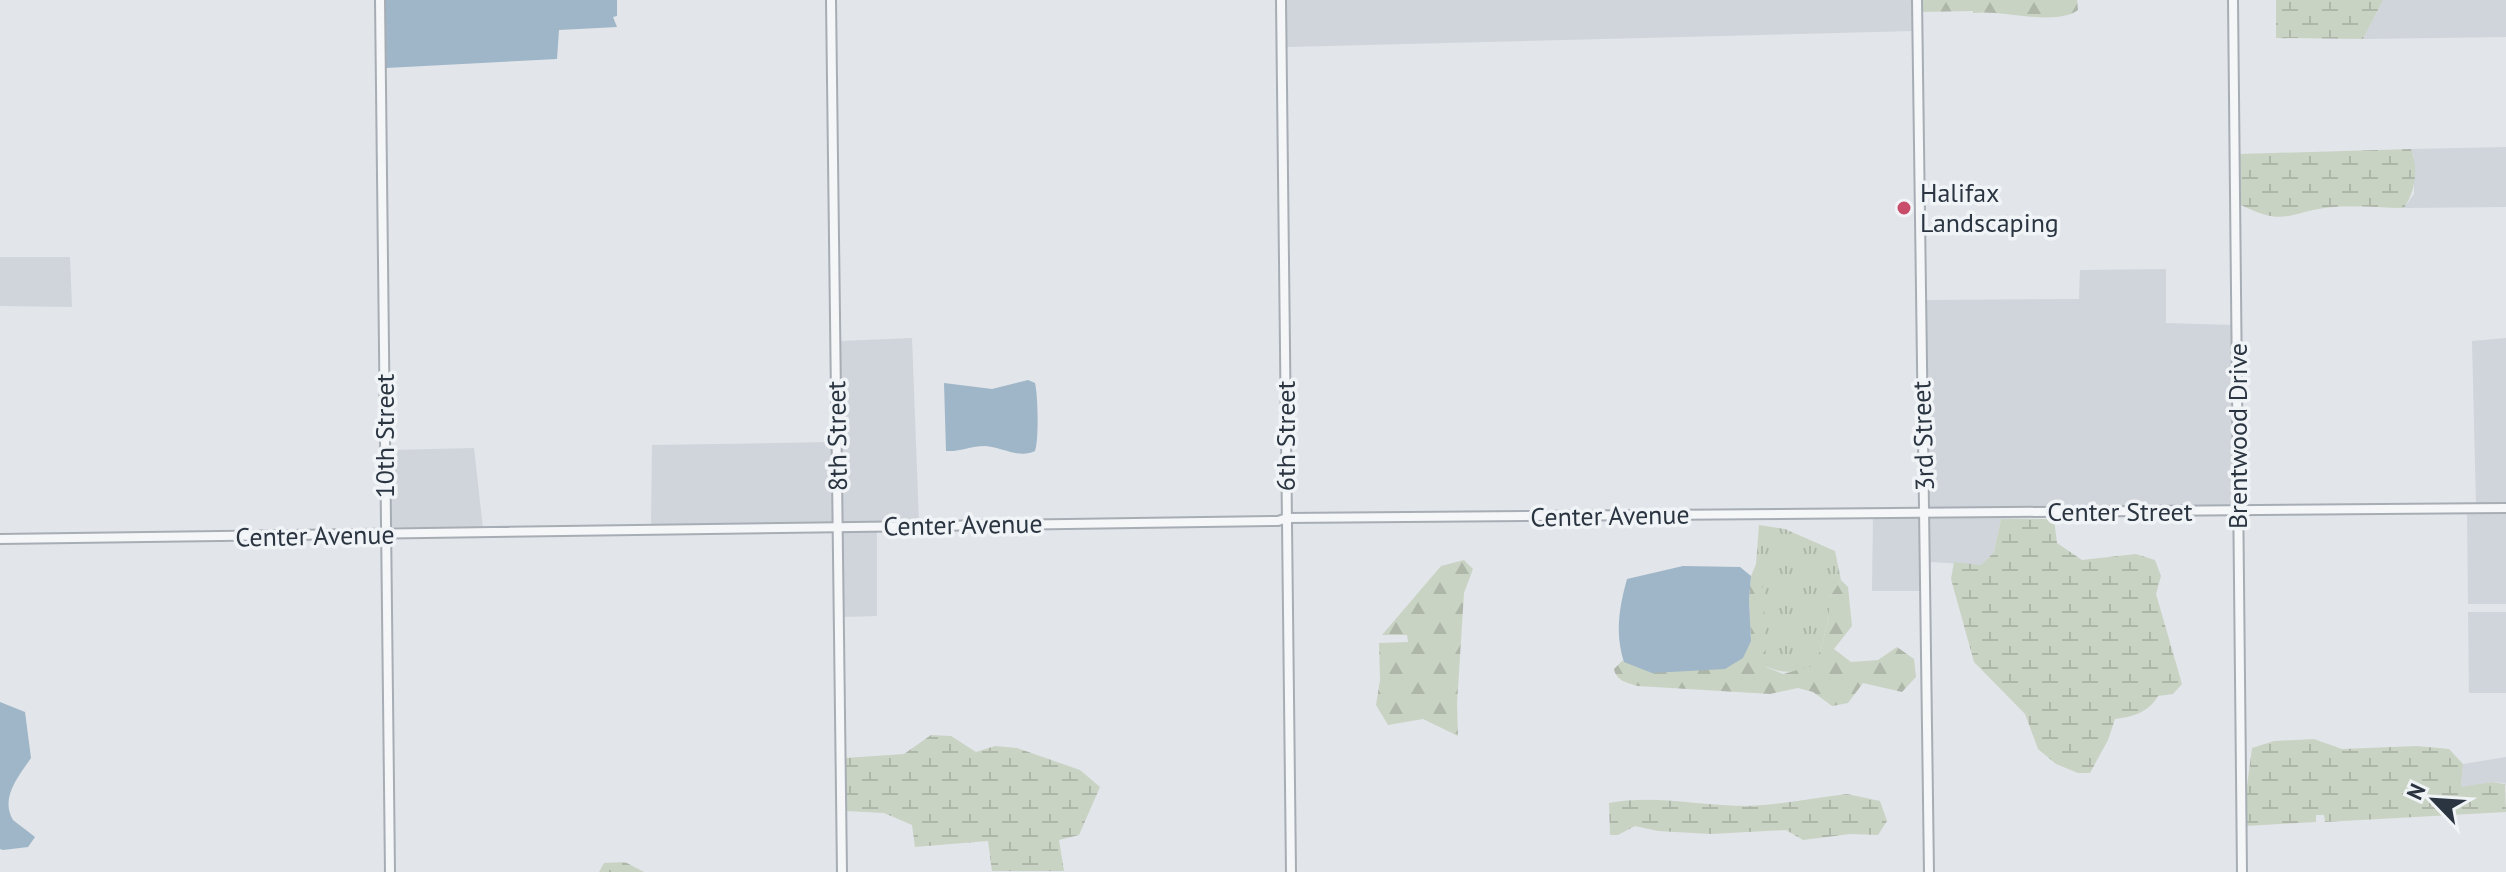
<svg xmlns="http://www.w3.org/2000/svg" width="2506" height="872" font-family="'PT Sans',sans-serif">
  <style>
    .built { fill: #d0d5db }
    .grass { fill: url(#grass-tufts) }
    .forest { fill: url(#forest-firs) }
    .wetland { fill: url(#wetland-marsh) }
    .water { fill: #9eb6c8 }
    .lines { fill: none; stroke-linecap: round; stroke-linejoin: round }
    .tertiary-casing { stroke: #a7adb4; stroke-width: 12 }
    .tertiary { stroke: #f4f6f8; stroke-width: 8 }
    .poi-dot { fill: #c94d6b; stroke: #f1f4f7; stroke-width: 3 }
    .labels { text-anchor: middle; stroke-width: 7; stroke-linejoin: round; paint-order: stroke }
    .poi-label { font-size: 26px; fill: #2a3541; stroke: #f1f4f7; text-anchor: start }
    .street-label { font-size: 26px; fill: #2a3541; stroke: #f1f4f7 }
  </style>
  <defs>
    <pattern id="grass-tufts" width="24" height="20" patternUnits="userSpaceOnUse" patternTransform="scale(2)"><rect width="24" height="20" fill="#c9d3c3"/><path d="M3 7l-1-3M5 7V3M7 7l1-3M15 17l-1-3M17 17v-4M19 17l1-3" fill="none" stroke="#adb6a9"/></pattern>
    <pattern id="forest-firs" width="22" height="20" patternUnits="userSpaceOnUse" patternTransform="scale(2)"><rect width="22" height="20" fill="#c9d3c3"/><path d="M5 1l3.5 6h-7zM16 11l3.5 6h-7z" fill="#adb6a9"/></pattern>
    <pattern id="wetland-marsh" width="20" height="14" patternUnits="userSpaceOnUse" patternTransform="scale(2)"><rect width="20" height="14" fill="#c9d3c3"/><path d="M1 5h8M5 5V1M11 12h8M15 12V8" fill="none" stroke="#adb6a9"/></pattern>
  </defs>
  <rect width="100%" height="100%" fill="#e2e5ea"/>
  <g class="built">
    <polygon points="1285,0 1913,0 1913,31 1287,47"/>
    <polygon points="2383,0 2506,0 2506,37 2363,39"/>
    <polygon points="2506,147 2506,207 2404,208 2414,194 2414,157 2411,149"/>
    <polygon points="0,257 70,257 72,307 0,306"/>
    <polygon points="2166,269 2166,323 2233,325 2235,507 1930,508 1924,300 2079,299 2080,270"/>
    <polygon points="912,338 919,522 841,523 840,341"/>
    <polygon points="2506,338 2506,504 2476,504 2472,341"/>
    <polygon points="833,442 833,523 651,527 652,445"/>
    <polygon points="474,448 483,529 390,527 389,450"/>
    <polygon points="2467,512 2506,512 2506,604 2468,604"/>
    <polygon points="1921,516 1922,591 1872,591 1873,517"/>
    <polygon points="1930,516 2133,516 2001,519 1994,552 1981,565 1930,562"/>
    <polygon points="877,530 877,616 842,617 842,531"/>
    <polygon points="2468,612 2506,612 2506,693 2469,693"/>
    <polygon points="2506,732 2506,787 2505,783 2492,782 2461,788 2463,764 2506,757"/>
  </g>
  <path class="grass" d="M 1759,525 L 1785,529 L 1835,551 L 1841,580 L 1829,598 L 1829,617 L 1821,649 L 1812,667 C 1793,673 1783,674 1765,666 L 1758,576 L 1751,576 L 1756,564 Z"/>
  <g class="forest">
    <path d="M 1921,0 L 2077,0 L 2078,10 C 2055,27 2002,9 1973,13 L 1973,11 L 1921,12 Z"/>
    <polygon points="1464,560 1473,569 1464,593 1457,704 1458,736 1423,719 1388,725 1376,705 1380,680 1379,643 1408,642 1407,635 1382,635 1441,566"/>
    <path d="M 1751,576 L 1758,576 L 1764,591 L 1766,667 L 1783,674 L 1812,666 L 1821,649 L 1829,617 L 1829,598 L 1841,580 L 1848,587 L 1852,626 L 1834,649 L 1851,662 L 1878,660 L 1897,647 L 1914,659 L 1916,677 L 1902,692 L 1863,683 L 1848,703 L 1832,706 L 1813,692 L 1798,688 L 1770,694 L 1638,686 C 1628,683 1616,681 1614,669 L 1623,660 L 1624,662 L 1751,641 L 1749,600 Z"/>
  </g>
  <g class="wetland">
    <polygon points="2276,0 2383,0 2363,39 2276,38"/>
    <path d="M 2411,149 C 2419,169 2415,192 2404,208 C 2381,208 2356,205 2333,207 C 2289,211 2287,228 2241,205 L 2240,154 Z"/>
    <path d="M 2001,519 L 2054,519 L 2057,543 L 2082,560 L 2136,554 L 2155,560 L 2161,576 L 2156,594 L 2182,684 L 2173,694 L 2158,696 C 2149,712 2133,717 2115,719 L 2108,740 L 2090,773 L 2078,773 L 2056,764 L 2038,749 L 2025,714 L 1974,662 L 1951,579 L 1954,562 L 1981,565 L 1994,552 Z"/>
    <polygon points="931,735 951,736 976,752 995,746 1017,748 1080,770 1100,787 1079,835 1059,840 1064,871 992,871 988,841 915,847 912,825 884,813 846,811 845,758 904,754"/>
    <polygon points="2314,739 2342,749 2417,746 2449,749 2463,764 2461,787 2492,782 2505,784 2506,812 2325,822 2324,815 2316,815 2316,822 2246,826 2246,794 2252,748 2274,741"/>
    <path d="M 1847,794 L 1880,801 L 1887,821 L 1878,835 L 1850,834 L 1803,840 L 1786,830 L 1711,834 L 1658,831 L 1635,826 L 1618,835 L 1610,835 L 1609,803 C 1654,794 1700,806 1747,806 C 1780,805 1814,798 1847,794 Z"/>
    <polygon points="625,862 644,872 599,872 604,863"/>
  </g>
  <g class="water">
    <polygon points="384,0 617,0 617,16 613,17 617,27 559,30 557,59 386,68"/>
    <path d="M 1028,380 L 1035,383 C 1038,395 1039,439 1035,451 C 1019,459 1002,447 985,446 C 971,446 960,452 946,451 L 944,383 L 992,389 Z"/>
    <path d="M 1683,566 L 1740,567 L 1751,576 L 1749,600 L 1751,641 L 1743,658 L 1725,669 L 1652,673 L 1624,662 C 1615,633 1619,608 1627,579 Z"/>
    <path d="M 0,702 L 25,712 L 31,758 C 18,777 0,798 13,820 C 20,826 28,831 35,837 L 28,847 L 3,850 L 0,849 Z"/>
  </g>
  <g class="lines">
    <g class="tertiary-casing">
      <g id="tertiary">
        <polyline points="380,0 390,872"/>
        <polyline points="831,0 842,872"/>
        <polyline points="1281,0 1291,872"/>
        <polyline points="1917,0 1929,872"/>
        <polyline points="2233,0 2242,872"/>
        <polyline points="0,539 1278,521 1287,518 2506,508"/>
      </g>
    </g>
    <use href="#tertiary" class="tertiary"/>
  </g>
  <circle class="poi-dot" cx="1904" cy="208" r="8"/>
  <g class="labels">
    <g class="poi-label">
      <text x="1920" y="202">Halifax<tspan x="1920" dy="30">Landscaping</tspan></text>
    </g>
    <g class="street-label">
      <text transform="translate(385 436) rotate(-90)" y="9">10th Street</text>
      <text transform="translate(837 436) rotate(-91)" y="9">8th Street</text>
      <text transform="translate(1286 436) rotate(-90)" y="9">6th Street</text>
      <text transform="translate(1923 436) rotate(-92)" y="9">3rd Street</text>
      <text transform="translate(2238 436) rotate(-90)" y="9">Brentwood Drive</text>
      <text x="2120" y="521">Center Street</text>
      <text transform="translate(1610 516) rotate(-1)" y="9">Center Avenue</text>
      <text transform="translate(963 525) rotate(-1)" y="9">Center Avenue</text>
      <text transform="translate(315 536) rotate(-1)" y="9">Center Avenue</text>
    </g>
  </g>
  <g transform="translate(2434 800) rotate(295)" stroke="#f1f4f7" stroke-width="6" paint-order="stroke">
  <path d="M0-6L14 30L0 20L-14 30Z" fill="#2a3541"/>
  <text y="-12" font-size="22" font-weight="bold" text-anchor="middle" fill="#2a3541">N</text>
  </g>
</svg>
